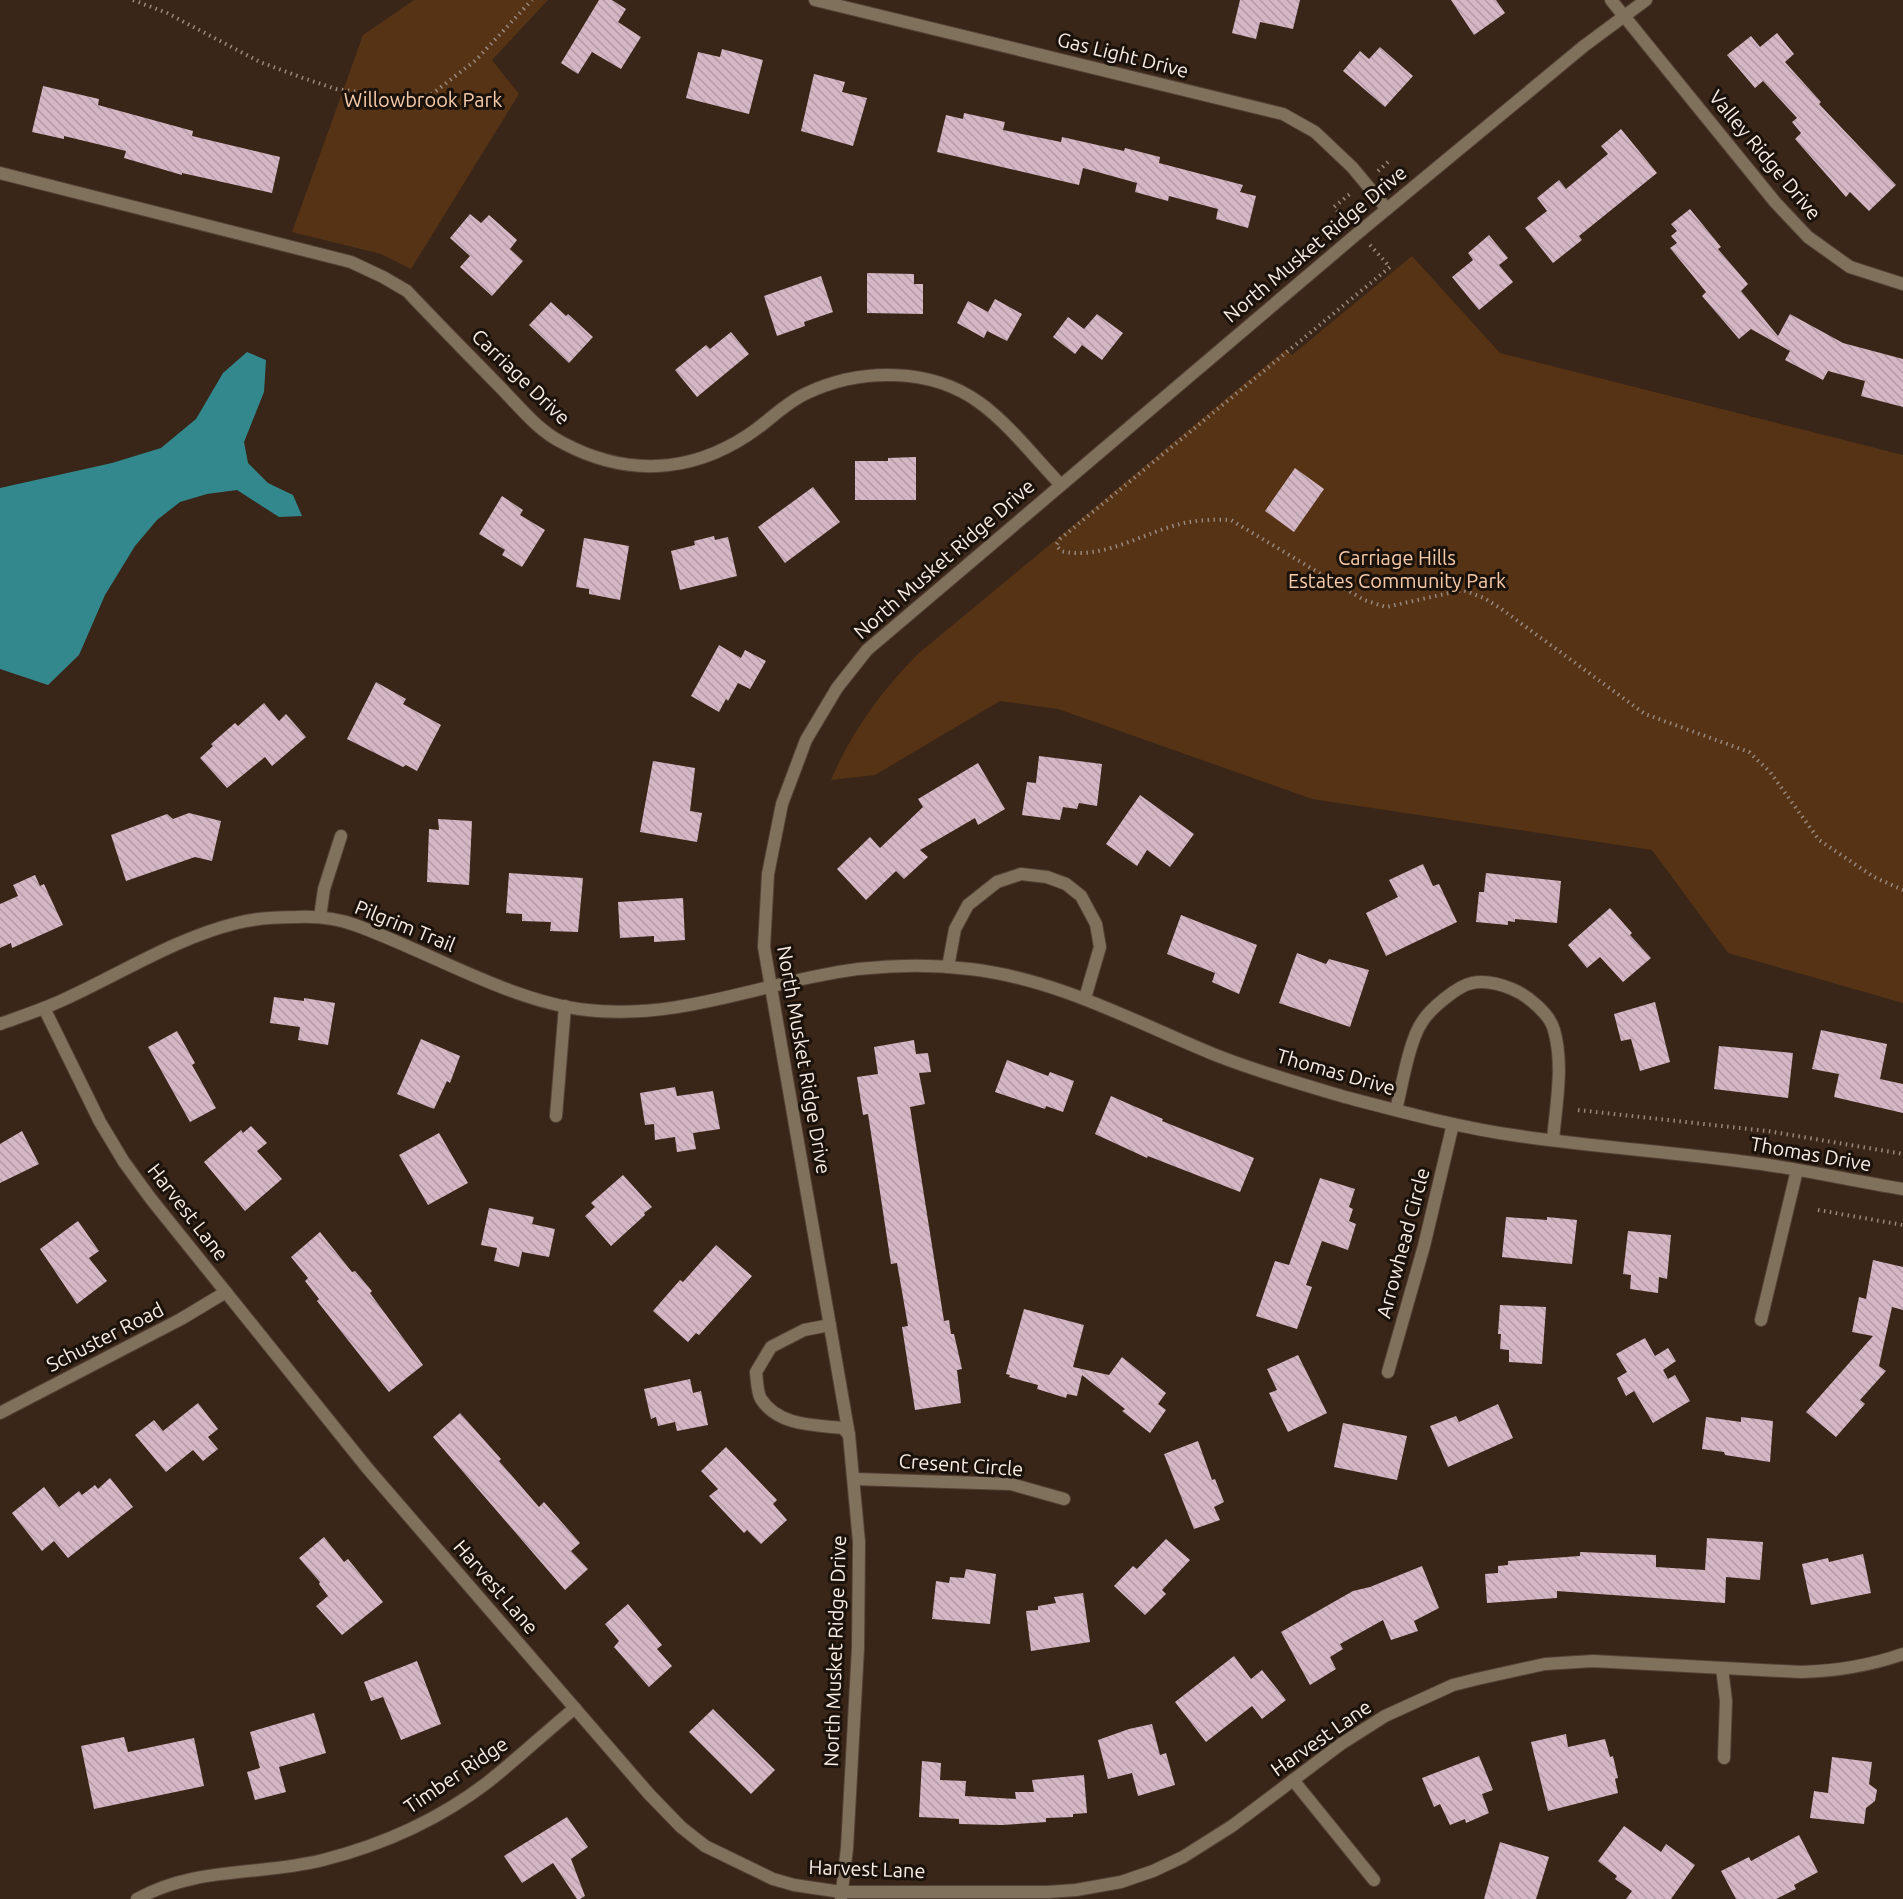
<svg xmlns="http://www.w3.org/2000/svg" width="1903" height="1899" font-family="Ubuntu,sans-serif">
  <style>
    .green { fill: #563315 }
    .water { fill: #32888c }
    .building { fill: url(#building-back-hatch) }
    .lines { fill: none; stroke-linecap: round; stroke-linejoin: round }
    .street-casing { stroke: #544235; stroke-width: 14 }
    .path { stroke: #98887c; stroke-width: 4; stroke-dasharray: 1.5 4.5; stroke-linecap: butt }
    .street { stroke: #80715c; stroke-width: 12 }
    .labels { text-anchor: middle; stroke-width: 6; stroke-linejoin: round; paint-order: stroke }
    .street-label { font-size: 20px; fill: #faede4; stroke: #1a120b }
    .park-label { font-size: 20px; fill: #f7cbaa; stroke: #1a120b }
  </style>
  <defs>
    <pattern id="building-back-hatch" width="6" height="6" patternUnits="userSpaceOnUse" patternTransform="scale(1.5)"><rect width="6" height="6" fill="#d4b7c5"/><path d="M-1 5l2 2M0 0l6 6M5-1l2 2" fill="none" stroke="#b29ba5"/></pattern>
  </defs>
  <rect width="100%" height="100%" fill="#392618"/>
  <g class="green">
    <polygon points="414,0 548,0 492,60 519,94 411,269 381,254 292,232 363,35"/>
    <path d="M 1412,256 L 1500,353 L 1903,455 L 1903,1003 L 1728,953 L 1652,850 L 1312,799 L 1058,709 L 1000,701 L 875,775 L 831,780 C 852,731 881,691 919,653 L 1286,349 L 1292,355 Z"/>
  </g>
  <polygon class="water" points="247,352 266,360 264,392 244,442 248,463 268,483 293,495 302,516 279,517 237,490 207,494 180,502 157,520 135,546 105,595 79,655 48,685 0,669 0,488 112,463 161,448 196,419 223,373"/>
  <g class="building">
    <polygon points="599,0 612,0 626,9 618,22 641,37 621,69 592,52 578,74 561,63"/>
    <polygon points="1240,0 1300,0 1293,29 1260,22 1256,39 1232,33"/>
    <polygon points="1451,0 1496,0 1505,13 1474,35"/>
    <polygon points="1777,33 1794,54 1785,62 1821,102 1819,104 1896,185 1869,211 1850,192 1846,197 1795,139 1801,133 1792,122 1797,118 1763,81 1755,88 1727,55 1751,36 1760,47"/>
    <polygon points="1380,47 1413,76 1385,107 1343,71 1360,51 1369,59"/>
    <polygon points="722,49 763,60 749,114 686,98 698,52 720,57"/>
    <polygon points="814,74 845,82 842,92 867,98 853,146 801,131"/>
    <polygon points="43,86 99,99 98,105 193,131 192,136 280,157 272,193 182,173 182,175 124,158 126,151 64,136 64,139 32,132"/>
    <polygon points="964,113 1005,122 1003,130 1061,142 1062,137 1124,151 1125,148 1160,157 1159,163 1243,185 1240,192 1256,196 1248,228 1216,219 1218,209 1169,196 1168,201 1135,192 1137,183 1083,168 1079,185 937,152 946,115 963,119"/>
    <polygon points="1621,129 1657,173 1579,236 1582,240 1553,263 1525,228 1547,211 1537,198 1559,180 1566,189 1608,154 1601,146"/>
    <polygon points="1690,209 1721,247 1718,249 1748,284 1741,291 1778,336 1790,314 1843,343 1903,359 1903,407 1861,396 1865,381 1828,371 1823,380 1785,360 1790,351 1751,329 1739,339 1702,296 1706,292 1670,248 1677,243 1671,236 1677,231 1671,224"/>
    <polygon points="470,214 481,223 489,215 517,240 510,249 523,261 492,296 460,267 470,256 450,238"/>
    <polygon points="1489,235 1508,258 1499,265 1513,282 1479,310 1452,277 1473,260 1468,253"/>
    <polygon points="867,273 914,274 914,284 923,284 923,314 867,313"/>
    <polygon points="821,276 833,312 804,322 805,326 777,336 764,296"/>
    <polygon points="995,299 1022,314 1007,341 987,331 984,338 957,323 968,301 988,312"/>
    <polygon points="551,302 566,316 568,314 593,337 569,363 529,325"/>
    <polygon points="1097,314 1123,333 1102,360 1082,345 1075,354 1053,337 1068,317 1084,329"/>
    <polygon points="731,332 749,354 697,397 675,370 706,345 710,349"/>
    <polygon points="916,457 916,500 855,500 855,461 888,461 888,458"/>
    <polygon points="1295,468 1324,489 1294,532 1265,511"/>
    <polygon points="813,487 840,522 785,563 758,527"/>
    <polygon points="502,496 523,510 520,515 545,530 522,567 502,555 505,550 479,534"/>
    <polygon points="714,536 715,540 728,537 737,576 680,590 671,551 695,545 694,541"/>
    <polygon points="584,538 629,546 620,600 589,594 589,589 576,587"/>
    <polygon points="719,645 741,658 745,650 766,661 750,689 738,683 728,701 726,699 719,712 691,696"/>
    <polygon points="376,682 406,699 403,704 441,725 417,771 406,765 403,767 347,739"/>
    <polygon points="264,703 279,721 286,714 306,737 272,766 265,757 227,788 200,758 213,746 211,744 235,723 238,726"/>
    <polygon points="1039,756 1102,764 1097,806 1079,803 1077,809 1063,807 1060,820 1022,815 1027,782 1036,783"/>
    <polygon points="653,761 695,768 690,811 702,813 697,842 640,832"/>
    <polygon points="978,763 1005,809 978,825 975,818 920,850 928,857 904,879 896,871 866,900 837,869 870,837 880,848 923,807 918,799"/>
    <polygon points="1140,795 1194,834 1170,867 1147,850 1137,866 1106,844"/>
    <polygon points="189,813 221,821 212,861 195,857 126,881 111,835 167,814 173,819"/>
    <polygon points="438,819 472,821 469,885 427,882 429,829 439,830"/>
    <polygon points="1423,864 1433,886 1439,884 1457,922 1386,956 1366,913 1398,897 1389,880"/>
    <polygon points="509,873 583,878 578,932 550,931 551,922 522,921 522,914 506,913"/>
    <polygon points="1486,873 1561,881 1557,923 1515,919 1515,922 1508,921 1508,925 1476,922 1479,892 1484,892"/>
    <polygon points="35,875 40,886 44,884 63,925 12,948 11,943 0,948 0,904 18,896 13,885"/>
    <polygon points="683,898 685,940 654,942 654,936 620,938 618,902"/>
    <polygon points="1610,908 1632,933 1630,935 1651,958 1623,982 1600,957 1587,968 1568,945"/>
    <polygon points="1181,915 1257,945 1239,994 1212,982 1215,973 1167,954"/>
    <polygon points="1297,953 1326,964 1329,959 1369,970 1350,1027 1279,1003"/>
    <polygon points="274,997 304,1001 304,998 335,1003 328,1045 298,1040 300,1027 270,1023"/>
    <polygon points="1655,1002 1670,1062 1640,1071 1631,1039 1621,1041 1614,1014"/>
    <polygon points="1821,1030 1887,1044 1880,1079 1903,1084 1903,1113 1834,1097 1839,1074 1812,1069"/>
    <polygon points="177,1031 195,1063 192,1065 216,1108 190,1122 148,1047"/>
    <polygon points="421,1039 460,1056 450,1083 447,1081 434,1109 397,1094"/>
    <polygon points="914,1040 916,1054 928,1053 931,1072 919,1073 925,1104 910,1107 944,1321 949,1320 951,1334 954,1334 962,1369 957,1370 961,1403 915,1410 902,1327 908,1326 897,1263 891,1264 868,1114 863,1115 857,1077 878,1074 874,1047"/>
    <polygon points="1719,1046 1793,1053 1788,1098 1714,1089"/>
    <polygon points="1007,1060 1048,1076 1050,1072 1074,1081 1063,1112 1046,1106 1045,1109 995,1092"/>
    <polygon points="675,1087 677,1096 713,1091 720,1129 693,1133 696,1149 677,1152 675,1137 655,1140 654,1124 645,1125 640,1093"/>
    <polygon points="1111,1096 1163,1119 1162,1121 1254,1158 1240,1192 1148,1156 1147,1158 1095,1134"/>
    <polygon points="251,1126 267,1143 257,1151 282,1179 245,1211 204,1162 241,1130 243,1133"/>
    <polygon points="22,1131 39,1164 0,1183 0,1144"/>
    <polygon points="439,1133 468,1183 428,1205 399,1155"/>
    <polygon points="623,1175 652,1207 644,1213 645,1215 611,1246 585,1216 595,1207 591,1203"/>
    <polygon points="1320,1178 1355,1189 1349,1207 1353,1209 1349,1221 1356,1224 1348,1250 1322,1241 1306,1285 1312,1287 1297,1329 1256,1316 1275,1261 1289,1265"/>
    <polygon points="489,1208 534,1217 532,1224 555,1229 549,1257 522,1252 519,1267 494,1261 497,1248 481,1245"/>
    <polygon points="1506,1217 1547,1220 1547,1217 1577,1220 1572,1264 1502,1257"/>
    <polygon points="78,1221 99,1251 89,1258 107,1281 77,1304 40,1249"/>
    <polygon points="1628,1231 1671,1235 1667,1279 1659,1277 1658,1293 1630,1289 1631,1275 1623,1274"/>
    <polygon points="320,1232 352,1272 355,1271 372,1291 370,1293 423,1365 389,1392 317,1301 319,1299 305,1281 308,1278 291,1257"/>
    <polygon points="716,1245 752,1276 699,1335 696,1333 688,1342 653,1311 680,1280 683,1282"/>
    <polygon points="1873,1260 1903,1267 1903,1310 1892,1307 1879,1366 1886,1371 1860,1400 1865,1404 1836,1437 1806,1412 1873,1336 1852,1332 1859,1297 1866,1299"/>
    <polygon points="1500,1305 1546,1307 1542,1364 1509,1362 1509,1350 1500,1349 1501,1334 1498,1334"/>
    <polygon points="1024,1309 1084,1325 1073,1367 1109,1375 1122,1357 1166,1393 1158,1404 1166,1410 1150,1433 1122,1411 1125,1409 1082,1375 1077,1396 1067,1394 1066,1398 1037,1389 1038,1385 1009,1377 1010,1375 1006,1374"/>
    <polygon points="1645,1338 1655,1356 1668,1348 1676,1361 1663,1370 1668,1379 1675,1375 1690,1401 1653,1423 1634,1391 1626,1396 1617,1378 1627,1372 1616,1354"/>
    <polygon points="1298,1355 1327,1413 1288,1432 1269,1393 1277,1390 1267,1369"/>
    <polygon points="690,1379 693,1393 701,1391 708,1425 677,1431 675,1422 658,1426 656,1417 651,1419 644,1389"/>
    <polygon points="198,1403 218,1429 208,1437 218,1449 203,1461 193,1450 166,1472 135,1435 154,1420 163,1431"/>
    <polygon points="1498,1404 1513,1438 1448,1467 1430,1426 1456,1416 1459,1422"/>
    <polygon points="460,1413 501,1459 499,1461 539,1507 544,1502 580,1543 571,1551 588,1569 565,1590 433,1437"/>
    <polygon points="1706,1417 1741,1422 1741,1417 1773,1421 1770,1462 1725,1455 1724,1452 1702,1449"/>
    <polygon points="1343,1423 1407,1436 1397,1480 1334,1467"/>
    <polygon points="1198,1441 1212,1480 1215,1479 1224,1502 1214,1507 1220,1520 1194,1529 1164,1454"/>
    <polygon points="726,1447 777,1500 773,1504 787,1520 761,1544 747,1530 744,1533 709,1496 718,1489 701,1471"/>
    <polygon points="110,1478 133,1507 68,1558 54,1541 42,1551 12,1513 44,1487 59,1507 79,1491 82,1495 95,1485 98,1489"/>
    <polygon points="324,1537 344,1562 348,1559 383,1602 342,1635 316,1606 328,1596 319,1584 320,1582 299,1558"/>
    <polygon points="1707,1538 1763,1542 1760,1580 1726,1577 1725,1603 1557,1591 1557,1598 1487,1603 1485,1574 1498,1573 1498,1566 1508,1565 1508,1561 1580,1556 1580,1552 1656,1555 1656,1567 1705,1570"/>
    <polygon points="1166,1539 1190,1560 1162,1590 1166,1594 1145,1615 1114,1586 1133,1566 1137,1569"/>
    <polygon points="1863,1554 1871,1593 1811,1605 1802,1564 1828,1558 1829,1562"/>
    <polygon points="1422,1566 1439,1608 1414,1621 1418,1631 1391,1640 1383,1620 1340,1644 1343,1649 1330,1657 1336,1669 1310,1685 1281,1632 1353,1591 1370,1587"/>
    <polygon points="966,1569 996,1574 990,1624 932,1619 936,1581 949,1583 950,1577 964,1578"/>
    <polygon points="1083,1593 1090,1642 1031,1651 1026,1611 1038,1610 1038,1606 1056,1603 1054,1597"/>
    <polygon points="628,1604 662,1645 657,1649 672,1666 649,1687 614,1647 619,1641 605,1624"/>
    <polygon points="1234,1656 1251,1679 1262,1670 1286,1700 1262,1719 1252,1706 1206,1742 1175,1702"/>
    <polygon points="417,1661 441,1724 401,1740 383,1697 371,1701 364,1682"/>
    <polygon points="713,1709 775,1770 751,1794 689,1732"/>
    <polygon points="314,1713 326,1753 279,1767 286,1792 255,1800 247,1772 260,1768 250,1732"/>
    <polygon points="1152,1724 1160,1755 1166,1753 1175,1785 1138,1796 1132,1773 1108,1779 1098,1740 1129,1729"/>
    <polygon points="1566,1734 1568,1747 1605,1739 1610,1757 1613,1756 1618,1778 1615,1779 1618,1793 1548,1811 1531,1742"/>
    <polygon points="124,1737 128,1752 194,1738 204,1786 94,1809 81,1746"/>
    <polygon points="1479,1756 1493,1790 1482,1794 1489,1813 1466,1823 1465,1819 1450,1825 1440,1804 1434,1807 1422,1778"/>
    <polygon points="1832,1757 1872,1762 1869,1784 1877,1790 1875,1801 1866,1808 1864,1824 1810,1818 1814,1791 1828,1793"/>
    <polygon points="922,1761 941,1763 940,1780 966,1781 965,1796 1016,1799 1015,1792 1034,1792 1032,1780 1084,1775 1087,1813 1073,1814 1073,1817 1046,1818 1046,1822 1002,1825 959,1824 959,1819 919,1817"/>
    <polygon points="567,1817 588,1847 571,1859 585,1896 580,1899 577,1899 553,1863 522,1883 504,1856"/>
    <polygon points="1624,1826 1661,1852 1666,1844 1695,1865 1671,1899 1626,1899 1632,1891 1615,1879 1617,1876 1598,1861"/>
    <polygon points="1799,1835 1818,1872 1794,1885 1796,1889 1776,1899 1736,1899 1721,1871 1749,1857 1751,1861"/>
    <polygon points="1500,1842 1549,1857 1536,1899 1484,1899"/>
  </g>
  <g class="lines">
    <g class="street-casing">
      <g id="street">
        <polyline points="815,0 1283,114 1315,132 1352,167 1387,209"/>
        <polyline points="1611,0 1775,202 1808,237 1850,267 1903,284"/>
        <path d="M 0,173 L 351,262 L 383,277 L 407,291 C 437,323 468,354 499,386 C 519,406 537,430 563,443 C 625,476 689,474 748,435 C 767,423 786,402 807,393 C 860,368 931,367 980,403 C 1010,425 1034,457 1060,484"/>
        <polyline points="320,917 324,889 341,836"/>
        <polyline points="948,967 955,929 968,905 997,882 1021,874 1047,877 1066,884 1081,896 1096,924 1100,947 1085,998"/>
        <path d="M 44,1008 L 100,1122 L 124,1162 L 151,1199 L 368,1469 L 649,1794 L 681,1827 L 705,1846 L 773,1879 L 794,1885 L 841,1892 L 1048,1892 L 1076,1890 L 1121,1882 L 1153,1871 L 1183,1857 L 1232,1826 L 1341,1744 L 1385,1716 L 1453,1685 L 1477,1679 L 1545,1664 L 1593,1661 L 1801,1672 C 1837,1671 1869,1666 1903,1654"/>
        <path d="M 0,1024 C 22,1016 44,1009 65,999 C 122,973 176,938 237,923 C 256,918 277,917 296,917 C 316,916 336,918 355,925 C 428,951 511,1002 587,1010 C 665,1019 737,993 812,977 C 863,966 918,963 970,969 C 1057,979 1133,1021 1213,1054 C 1255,1071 1301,1084 1345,1097 C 1402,1112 1461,1128 1519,1136 C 1595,1147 1671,1152 1746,1162 C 1799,1168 1851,1181 1903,1189"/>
        <path d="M 1396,1110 C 1402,1086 1409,1041 1422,1022 C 1430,1009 1457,986 1472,983 C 1486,980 1500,984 1512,989 C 1527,995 1550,1014 1554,1030 C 1564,1065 1556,1104 1553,1140"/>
        <polyline points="556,1116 565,1006"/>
        <polyline points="1761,1320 1797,1170"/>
        <path d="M 830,1325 L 804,1330 L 771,1347 L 756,1372 C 757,1380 757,1393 761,1399 C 778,1426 815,1425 843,1428 L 849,1435"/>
        <polyline points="1388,1372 1424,1246 1453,1124"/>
        <polyline points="0,1413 181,1319 226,1292"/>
        <polyline points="854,1479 1011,1484 1064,1499"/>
        <polyline points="1722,1668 1726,1701 1724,1758"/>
        <polyline points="1293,1780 1374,1880"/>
        <path d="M 137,1899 C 196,1866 259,1876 323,1860 C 382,1845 440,1819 488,1782 C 518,1758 546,1732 575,1708"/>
        <polyline points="841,1899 847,1848 858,1648 859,1542 849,1435 764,947 768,874 782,804 806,740 837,688 867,650 1358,233 1584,46 1646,0"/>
      </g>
    </g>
    <g class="path">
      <polyline points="133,0 167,13 260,62 303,78 336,89 409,98 432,94 476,60 532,0"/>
      <polyline points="1378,171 1388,162"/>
      <polyline points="1346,220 1334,207 1351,193"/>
      <path d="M 1370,245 L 1390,267 L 1060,539 L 1056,545 L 1061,551 C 1102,561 1144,532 1184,523 C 1199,520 1215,519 1231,520 L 1364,600 L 1386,607 L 1463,590 L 1484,598 L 1500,608 L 1645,714 L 1749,752 L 1770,772 L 1819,840 L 1874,877 L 1903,890"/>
      <polyline points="1578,1110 1767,1131 1903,1154"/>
      <polyline points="1818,1210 1903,1225"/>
    </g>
    <use href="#street" class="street"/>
  </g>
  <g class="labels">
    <g class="street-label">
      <text transform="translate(1123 55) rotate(14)" y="7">Gas Light Drive</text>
      <text transform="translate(1765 155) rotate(50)" y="7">Valley Ridge Drive</text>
      <text transform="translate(1315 244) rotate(-40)" y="7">North Musket Ridge Drive</text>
      <text transform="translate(521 377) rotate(44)" y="7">Carriage Drive</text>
      <text transform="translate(944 559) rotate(-41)" y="7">North Musket Ridge Drive</text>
      <text transform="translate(405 926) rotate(22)" y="7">Pilgrim Trail</text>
      <text transform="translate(804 1060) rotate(80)" y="7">North Musket Ridge Drive</text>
      <text transform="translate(1336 1072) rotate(16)" y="7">Thomas Drive</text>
      <text transform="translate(1811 1154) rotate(10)" y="7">Thomas Drive</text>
      <text transform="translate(188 1212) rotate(52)" y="7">Harvest Lane</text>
      <text transform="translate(1403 1243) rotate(-75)" y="7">Arrowhead Circle</text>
      <text transform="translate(105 1337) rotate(-27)" y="7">Schuster Road</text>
      <text transform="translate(961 1465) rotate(4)" y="7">Cresent Circle</text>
      <text transform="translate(496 1587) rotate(49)" y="7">Harvest Lane</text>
      <text transform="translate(835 1651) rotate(-88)" y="7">North Musket Ridge Drive</text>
      <text transform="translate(1321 1738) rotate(-35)" y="7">Harvest Lane</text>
      <text transform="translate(456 1775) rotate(-34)" y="7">Timber Ridge</text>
      <text transform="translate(867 1869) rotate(2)" y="7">Harvest Lane</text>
    </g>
    <g class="park-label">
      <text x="423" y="107">Willowbrook Park</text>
      <text x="1397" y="565">Carriage Hills<tspan x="1397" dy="23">Estates Community Park</tspan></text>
    </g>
  </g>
</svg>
